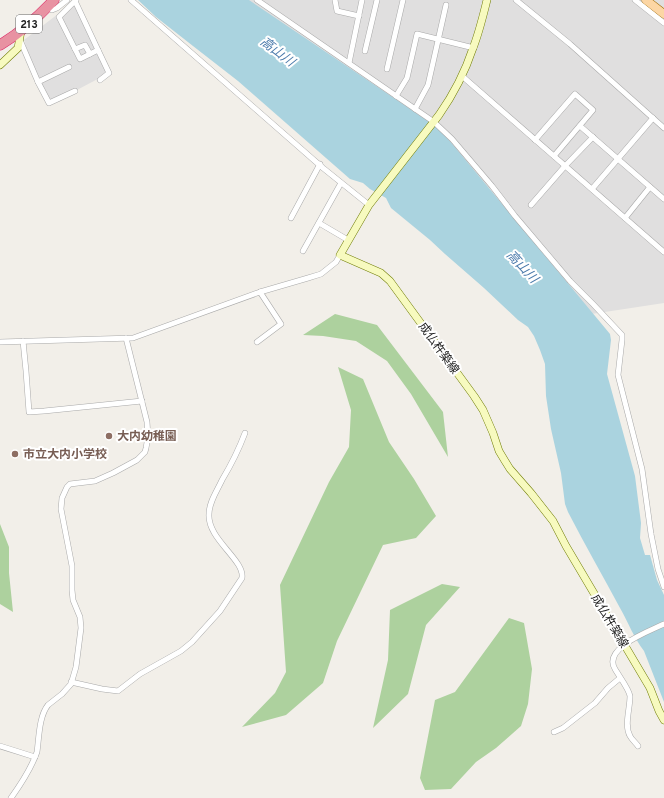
<svg xmlns="http://www.w3.org/2000/svg" width="664" height="798" font-family="Overpass,'Noto Sans JP',sans-serif">
  <style>
    .residential { fill: #e0dfdf }
    .forest { fill: #add19e }
    .water { fill: #aad3df }
    .lines { fill: none; stroke-linecap: round; stroke-linejoin: round }
    .street-casing { stroke: #a9a9a9; stroke-width: 6 }
    .secondary-casing { stroke: #707d05; stroke-width: 8 }
    .primary-casing { stroke: #a06b00; stroke-width: 9 }
    .highway-casing { stroke: #dc2a67; stroke-width: 11 }
    .street { stroke: #fff; stroke-width: 5 }
    .secondary { stroke: #f7fabf; stroke-width: 7 }
    .primary { stroke: #fcd6a4; stroke-width: 8 }
    .highway { stroke: #e892a2; stroke-width: 10 }
    .education-dot { fill: #8d6e63; stroke: #fff; stroke-width: 1.5 }
    .labels { text-anchor: middle; stroke-width: 4; stroke-linejoin: round; paint-order: stroke }
    .shield { fill: #fff; stroke: #646464; stroke-width: 1 }
    .shield-label { font-size: 11px; font-weight: bold; fill: #222 }
    .street-label { font-size: 12px; fill: #222; stroke: #fff }
    .education-label { font-size: 12px; font-weight: bold; fill: #785e54; stroke: #fff; text-anchor: start }
    .water-label { font-size: 13px; font-style: italic; fill: #4a7aab; stroke: #fff }
  </style>
  <rect width="100%" height="100%" fill="#f2efe9"/>
  <g class="residential">
    <polygon points="242,0 664,0 664,303 572,317"/>
    <polygon points="75,1 109,73 75,91 49,103 24,50 26,46 24,40"/>
  </g>
  <g class="forest">
    <polygon points="335,314 377,325 443,412 448,457 411,394 387,361 356,341 323,336 303,335"/>
    <polygon points="338,367 363,379 389,442 414,479 436,516 416,538 383,545 337,641 323,683 286,715 242,727 275,693 286,672 280,585 329,482 349,447 351,410"/>
    <polygon points="0,524 9,547 9,573 13,612 0,604"/>
    <polygon points="442,584 460,587 426,625 408,694 373,728 388,660 390,610"/>
    <polygon points="509,618 524,623 532,669 528,704 521,726 496,748 476,762 451,789 425,790 420,778 435,700 455,692"/>
  </g>
  <path class="water" d="M 138,0 L 249,0 L 428,121 L 439,129 L 449,140 L 610,334 L 611,340 L 607,374 L 635,476 L 641,523 L 640,538 L 645,555 L 650,555 L 657,580 L 664,595 L 664,702 L 644,651 C 634,638 628,622 620,608 C 603,576 585,545 568,512 L 565,504 L 561,473 L 551,429 L 546,396 L 545,364 L 540,350 L 534,336 L 528,327 L 518,320 L 484,288 L 445,254 L 430,240 L 391,208 L 386,198 L 370,189 L 363,183 L 350,179 L 238,81 L 193,46 L 156,17 Z"/>
  <g class="lines">
    <g class="street-casing">
      <g id="street">
        <polyline points="131,0 323,168 369,205"/>
        <polyline points="257,0 434,122 452,139 492,186 515,216 570,281 593,304 622,335 622,340 618,375 642,469 651,534 658,569 664,587"/>
        <polyline points="335,0 337,11 359,16"/>
        <polyline points="516,0 570,44 664,128"/>
        <polyline points="635,0 664,23"/>
        <polyline points="75,1 98,50 80,59 59,17 76,0"/>
        <polyline points="49,6 52,10 57,8 67,0"/>
        <polyline points="20,40 38,82 49,103 75,91"/>
        <polyline points="75,49 85,45 90,54"/>
        <polyline points="98,50 109,73 100,80"/>
        <polyline points="365,51 377,0"/>
        <polyline points="349,63 362,0"/>
        <polyline points="387,69 403,0"/>
        <polyline points="462,76 664,252"/>
        <polyline points="38,82 69,67"/>
        <polyline points="396,96 407,78 417,34 474,48"/>
        <polyline points="415,109 428,85 446,5"/>
        <polyline points="580,126 664,199"/>
        <polyline points="535,140 575,94 593,110 554,156"/>
        <polyline points="592,189 653,118"/>
        <polyline points="531,205 565,166 593,137"/>
        <polyline points="291,218 320,164"/>
        <polyline points="625,218 650,187"/>
        <polyline points="319,223 348,240"/>
        <polyline points="303,251 341,183"/>
        <polyline points="23,341 26,371 29,412 44,411 142,401"/>
        <polyline points="0,342 133,338 260,292 308,278 321,274 336,262 340,255"/>
        <polyline points="257,342 281,324 260,292"/>
        <path d="M 71,682 L 102,689 L 118,691 L 140,674 L 181,651 L 192,642 L 220,611 L 242,578 C 245,560 207,539 209,514 C 209,502 217,491 222,480 C 231,465 239,449 245,433"/>
        <polyline points="554,732 563,728 595,703 608,688 620,678"/>
        <polyline points="0,746 35,757"/>
        <path d="M 638,746 C 636,743 632,740 630,736 C 624,725 630,709 630,696 C 629,689 619,676 615,669 C 602,648 650,631 664,624"/>
        <path d="M 11,798 C 21,784 31,769 37,752 C 39,738 39,716 48,705 L 62,694 L 71,684 L 76,667 L 81,628 L 80,617 L 73,600 L 72,590 L 72,566 L 61,509 L 62,498 L 67,487 L 70,484 L 95,481 L 113,473 L 137,460 L 145,452 L 146,448 L 148,437 L 147,422 L 126,338"/>
      </g>
    </g>
    <g class="secondary-casing">
      <g id="secondary">
        <path d="M 487,0 C 483,16 479,33 473,48 C 465,72 453,95 439,115 L 369,205 L 340,255 L 381,273 L 390,281 L 474,396 L 483,410 L 493,433 L 499,451 L 505,461 L 510,469 L 531,493 L 553,521 L 566,546 L 650,688 L 659,711 L 664,720"/>
        <polyline points="0,65 18,48 21,31"/>
      </g>
    </g>
    <g class="primary-casing">
      <polyline id="primary" points="646,0 664,14"/>
    </g>
    <g class="highway-casing">
      <path id="highway" d="M 0,45 C 20,33 38,17 54,0"/>
    </g>
    <use href="#street" class="street"/>
    <use href="#secondary" class="secondary"/>
    <use href="#primary" class="primary"/>
    <use href="#highway" class="highway"/>
  </g>
  <g class="education-dot">
    <circle cx="109" cy="436" r="4"/>
    <circle cx="15" cy="454" r="4"/>
  </g>
  <g class="labels">
    <rect class="shield" x="16" y="15" width="26" height="18" rx="3"/>
    <g class="shield-label">
      <text x="29" y="28">213</text>
    </g>
    <g class="street-label">
      <text transform="translate(439 348) rotate(54)" y="4">成仏杵築線</text>
      <text transform="translate(610 621) rotate(59)" y="4">成仏杵築線</text>
    </g>
    <g class="education-label">
      <text x="117" y="440">大内幼稚園</text>
      <text x="23" y="458">市立大内小学校</text>
    </g>
    <g class="water-label">
      <text transform="translate(278 51) rotate(37)" y="5">高山川</text>
      <text transform="translate(523 266) rotate(47)" y="5">高山川</text>
    </g>
  </g>
</svg>
